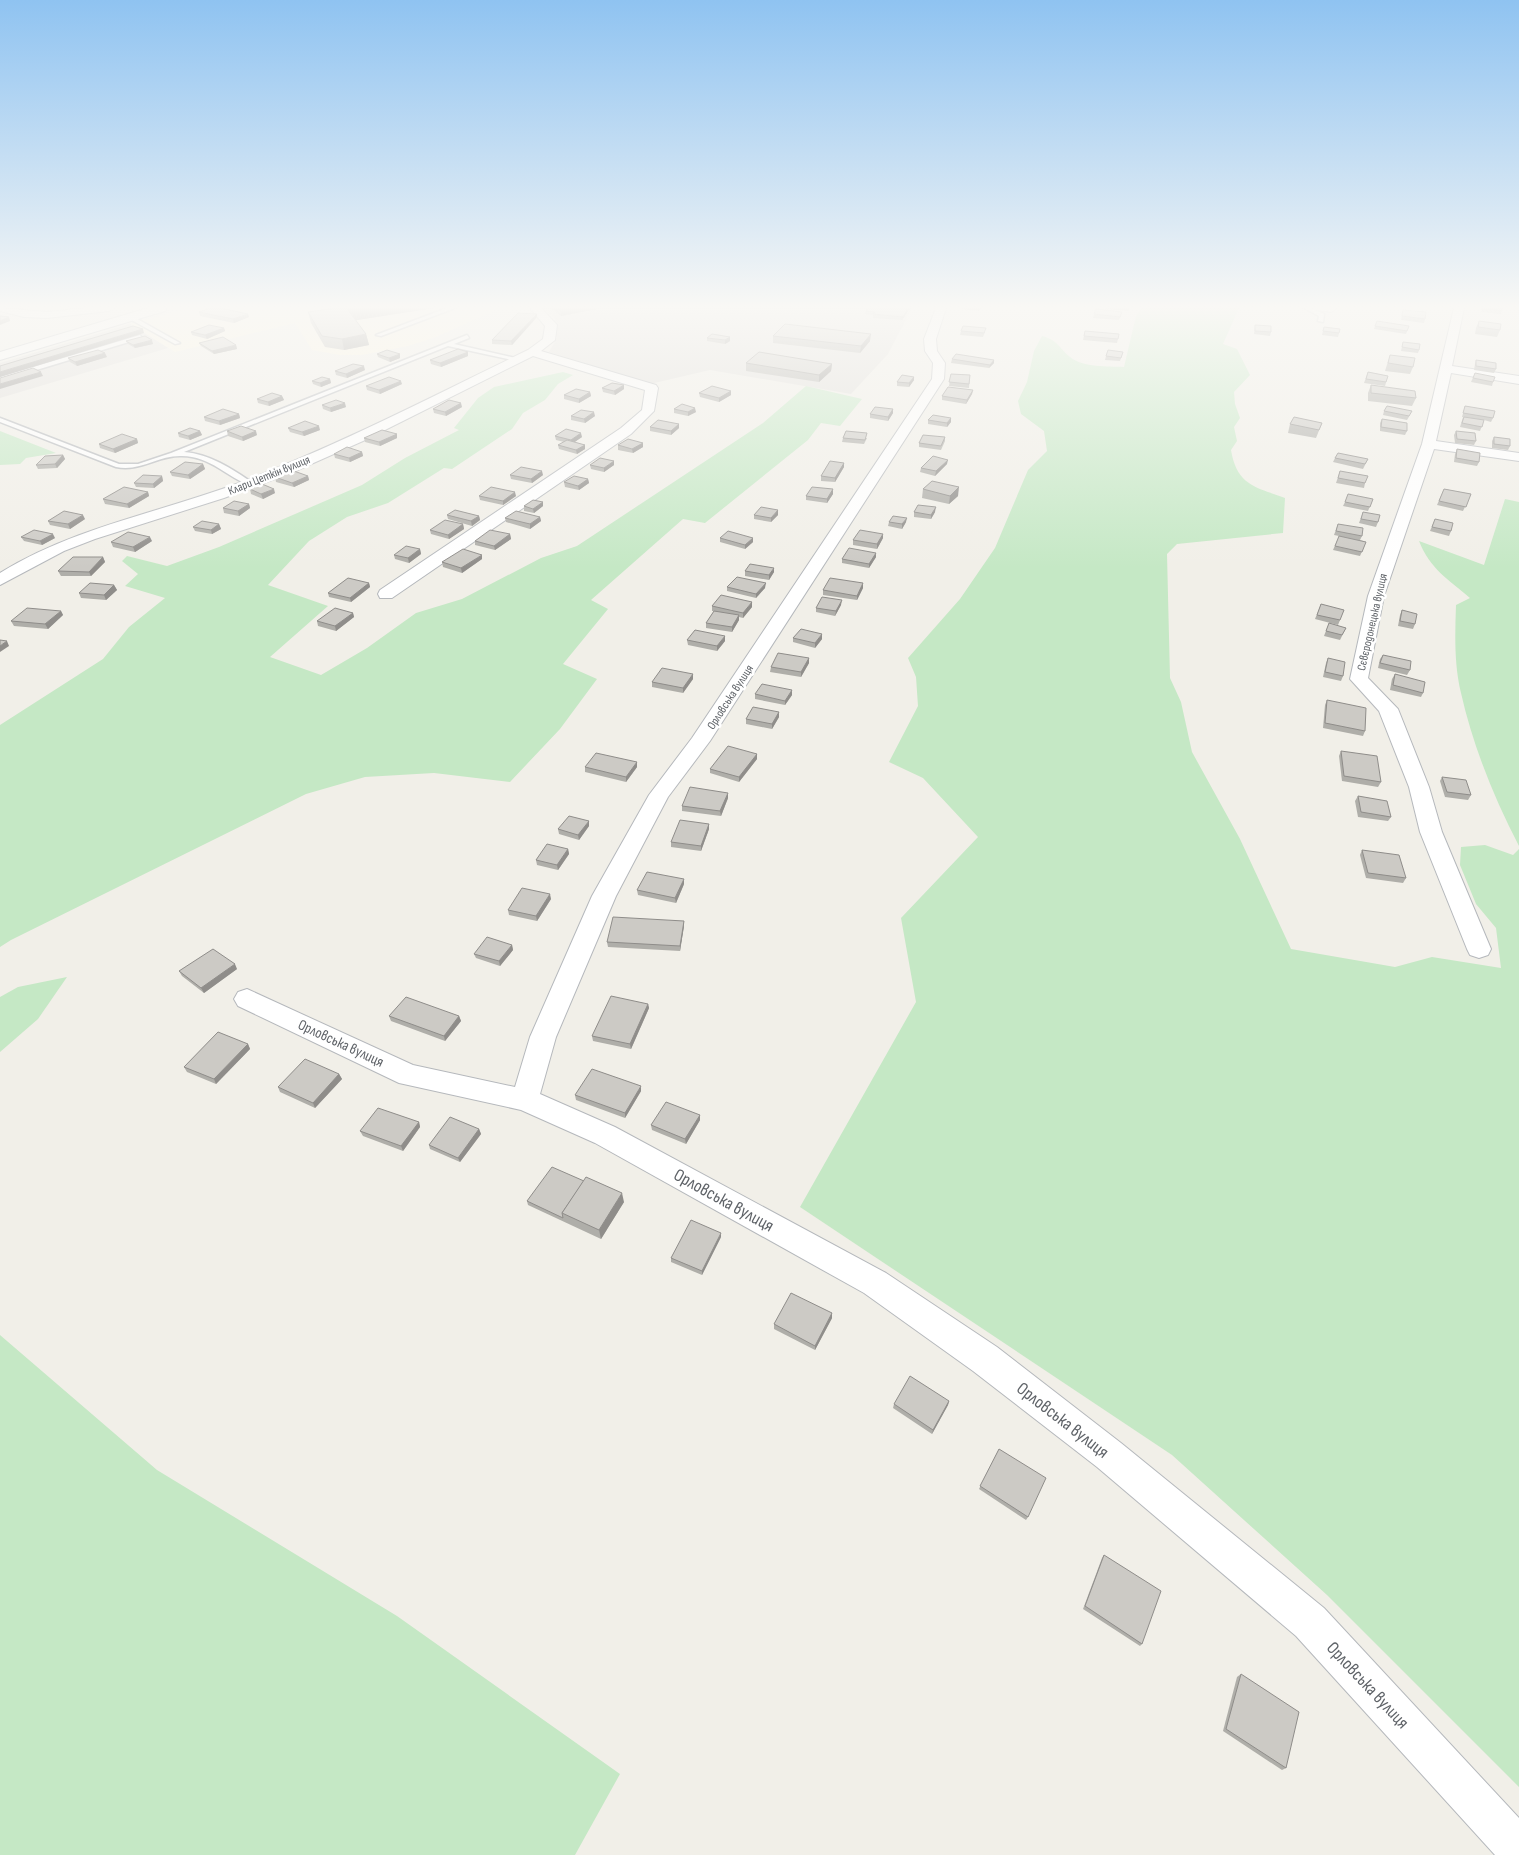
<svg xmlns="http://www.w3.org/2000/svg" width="1519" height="1855" font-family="'Sofia Sans Condensed',sans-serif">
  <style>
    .commercial { fill: #fef7e0 }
    .industrial { fill: #e0deda }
    .green { fill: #c5e8c5 }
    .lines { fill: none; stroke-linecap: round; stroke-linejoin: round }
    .lane-casing { stroke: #b5b8bc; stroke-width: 3 }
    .street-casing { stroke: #b5b8bc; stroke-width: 2 }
    .secondary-casing { stroke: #b6babf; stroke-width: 2 }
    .lane { fill: #fff; fill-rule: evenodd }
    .street { fill: #fff; fill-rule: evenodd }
    .secondary { fill: #fff; fill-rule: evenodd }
    .wall { fill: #afaea9 }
    .shaded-wall { fill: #8f8d8a }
    .building { fill: #cccac5; stroke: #8f8d8a }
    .labels { text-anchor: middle; stroke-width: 5; stroke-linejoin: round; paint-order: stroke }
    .far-street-label { font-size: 12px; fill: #5f6368; stroke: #fff }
    .street-label { font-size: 15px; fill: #5f6368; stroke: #fff }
    .near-street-label { font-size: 18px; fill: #5f6368; stroke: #fff }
  </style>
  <rect width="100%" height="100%" fill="#f1efe8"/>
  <polygon class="commercial" points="189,308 500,308 436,337 408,346 362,355 340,355 312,350 295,323 175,352 130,324"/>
  <g class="industrial">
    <polygon points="542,308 912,308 888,354 851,394 710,370 650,384 549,352 557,338 555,318"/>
    <polygon points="130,324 168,348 0,398 0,363"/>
  </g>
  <g class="green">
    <path d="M 1142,308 L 1239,308 L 1223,344 L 1237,349 L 1250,375 L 1234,392 L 1235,404 L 1240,418 L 1234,427 L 1237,441 L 1231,450 C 1237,486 1256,487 1285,498 L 1283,533 L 1177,544 L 1167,554 L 1170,678 L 1181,702 L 1192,752 L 1240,839 L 1291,949 L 1395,967 L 1432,957 L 1501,968 L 1496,928 L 1476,904 L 1460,865 L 1461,847 L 1485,845 L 1513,855 L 1519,849 L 1519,1787 L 1327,1595 L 1172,1455 L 800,1207 L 916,1002 L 901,918 L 978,837 L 923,778 L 889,762 L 918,706 L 916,677 L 908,658 L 960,599 L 995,548 L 1028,470 L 1047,451 L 1044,431 L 1021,414 L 1018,401 L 1027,382 L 1034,351 L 1042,336 C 1058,340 1059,348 1070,357 C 1084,368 1107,366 1124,367 L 1136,316 Z"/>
    <polygon points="563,372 573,375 558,384 545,400 523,413 512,429 452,469 444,468 388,503 347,517 309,541 268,585 328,606 270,657 321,675 367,648 416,613 462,599 541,558 577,546 763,423 806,386 862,399 840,426 821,423 808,440 705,523 683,519 591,600 608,609 563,664 597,679 560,729 510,782 434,773 365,777 306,794 11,940 0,947 0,725 103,659 129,627 165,598 125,586 138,574 122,561 127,556 167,566 219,547 362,485 405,458 459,430 454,428 478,398 494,387"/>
    <polygon points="0,431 56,453 26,458 20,464 0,465"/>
    <path d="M 1505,499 L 1519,502 L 1519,846 C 1494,798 1473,746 1461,693 C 1454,664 1455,634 1456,605 L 1470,598 C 1448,579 1430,569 1419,541 L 1484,565 Z"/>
    <polygon points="67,977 38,1019 0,1052 0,997 18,987"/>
    <polygon points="0,1335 157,1470 397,1616 620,1774 575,1855 0,1855"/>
  </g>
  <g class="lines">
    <g class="lane-casing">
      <g id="lane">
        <polygon points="447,308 455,308 381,336 376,335"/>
        <polygon points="1304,308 1311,308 1324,314 1323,322 1318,321 1319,316"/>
        <polygon points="128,316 132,316 180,343 175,344 128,318"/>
        <polygon points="140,335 142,338 0,381 0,377"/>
        <path d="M 467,335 L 469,338 L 454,344 L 520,359 L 517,361 L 448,346 L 184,452 C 210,454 232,469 253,483 L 254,484 L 251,486 C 227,477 209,455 180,456 C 157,456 140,472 116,467 L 0,422 L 0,418 L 119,464 L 138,464 L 171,453 Z"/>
      </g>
    </g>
    <g class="street-casing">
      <g id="street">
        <polygon points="0,308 47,312 86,308 114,308 109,311 47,318 24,317 0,311"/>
        <path d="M 530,308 L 541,308 L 557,325 L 555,340 L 541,351 L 656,385 L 658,388 L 654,411 L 631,434 L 392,598 L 380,598 L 378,594 L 380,590 L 621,428 L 642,410 L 645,390 L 533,356 L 363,441 L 291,473 L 224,498 L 95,539 L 64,551 L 0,585 L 0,573 C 76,526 164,512 247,480 C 343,443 435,395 528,350 L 543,339 L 545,326 Z"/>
        <polygon points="936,308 946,308 936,339 937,351 945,363 944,379 710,741 668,797 616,896 556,1037 540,1094 615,1127 886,1273 997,1347 1121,1443 1324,1608 1519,1818 1519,1855 1495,1855 1296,1636 1097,1467 973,1371 864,1293 595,1143 521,1110 399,1083 238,1006 234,999 238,992 247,989 413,1065 515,1087 530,1037 592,896 649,795 692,738 932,379 933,363 925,351 924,339"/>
        <polygon points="1314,308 1336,308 1336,309 1331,312 1315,310"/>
        <polygon points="1454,308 1464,308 1452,366 1519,376 1519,384 1451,373 1436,441 1519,453 1519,461 1434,449 1384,596 1368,678 1398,709 1429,787 1442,832 1491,949 1488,955 1479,958 1470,955 1467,949 1420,832 1409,787 1379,711 1350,679 1368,596 1422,444"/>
      </g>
    </g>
    <g class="secondary-casing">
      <polygon id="secondary" points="148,308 167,308 165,311 0,360 0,352"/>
    </g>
    <use href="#lane" class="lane"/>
    <use href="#street" class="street"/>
    <use href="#secondary" class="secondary"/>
  </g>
  <g class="wall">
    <polygon points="434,308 356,320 366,334 369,345 344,350 325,347 311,323 308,312"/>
    <polygon points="550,308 597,308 597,309 561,316"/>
    <polygon points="910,308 902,320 873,318 873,315 865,314 866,311"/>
    <polygon points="961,308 981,308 979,311 961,309"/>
    <polygon points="1107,308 1130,308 1128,311 1106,309"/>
    <polygon points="1482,308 1502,308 1501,314 1481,312"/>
    <polygon points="1403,310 1425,319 1424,323 1401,320"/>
    <polygon points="199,312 248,314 249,317 234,323 200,316"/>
    <polygon points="537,314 537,317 512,345 492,344 492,340"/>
    <polygon points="1094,314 1121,316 1119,320 1093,318"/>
    <polygon points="1479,321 1500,330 1497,337 1475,334 1476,328"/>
    <polygon points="1255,325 1271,332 1270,336 1254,334"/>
    <polygon points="1375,326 1409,326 1406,334 1374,329"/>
    <polygon points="1324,327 1340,329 1338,337 1322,335"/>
    <polygon points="224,328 225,331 207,339 192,335 191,332"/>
    <polygon points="961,331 985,332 983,337 960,335"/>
    <polygon points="1085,331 1119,334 1117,343 1083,340"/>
    <polygon points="773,336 870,341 860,353 773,343"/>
    <polygon points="707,338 730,341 725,344 707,341"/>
    <polygon points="126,341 153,344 135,348 128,344"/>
    <polygon points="1403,342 1419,350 1418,353 1401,351"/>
    <polygon points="199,343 236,345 237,349 214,354 201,346"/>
    <polygon points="468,352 468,356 441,367 431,364 430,360"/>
    <polygon points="1123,352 1120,361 1105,360 1106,356"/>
    <polygon points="377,354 400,358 390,362 378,357"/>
    <polygon points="1390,355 1413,367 1410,374 1385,371"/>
    <polygon points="107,357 77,366 70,362 68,358"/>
    <polygon points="952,359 994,363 989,368 951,363"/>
    <polygon points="1476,360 1496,369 1494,373 1474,370 1475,364"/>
    <polygon points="746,363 832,364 831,371 819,382 746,371"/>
    <polygon points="365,370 347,378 336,375 335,371"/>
    <polygon points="1368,372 1388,376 1385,386 1364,383"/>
    <polygon points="1475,373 1493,382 1492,386 1471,382"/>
    <polygon points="951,374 970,375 969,388 949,386"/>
    <polygon points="914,377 914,380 909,387 897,386 897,382"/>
    <polygon points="330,379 331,383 321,387 313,384 312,381"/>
    <polygon points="402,384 380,394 367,390 366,386"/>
    <polygon points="1371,385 1416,398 1412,406 1368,401 1368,393"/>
    <polygon points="602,388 624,389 615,395 603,392"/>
    <polygon points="973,390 972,394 966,404 942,400 942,396"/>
    <polygon points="731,391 731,395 719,402 700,397 699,393"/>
    <polygon points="590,392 591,396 579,403 564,399 564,395"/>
    <polygon points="282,396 284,400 269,406 258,403 257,399"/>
    <polygon points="322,405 346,407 331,412 323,409"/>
    <polygon points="1465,406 1493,418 1491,422 1484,420 1480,431 1460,427 1463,417 1462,417"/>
    <polygon points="462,407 446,416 434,413 433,409"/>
    <polygon points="674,409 696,412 688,416 674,413"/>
    <polygon points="893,409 893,413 888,421 870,418 870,414"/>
    <polygon points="1384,411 1410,415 1407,420 1383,415"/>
    <polygon points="239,414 240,418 220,425 205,421 204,417"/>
    <polygon points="571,416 595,416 585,423 571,420"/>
    <polygon points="951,418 951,422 947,427 928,424 928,420"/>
    <polygon points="1382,419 1407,431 1405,435 1380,431 1380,423"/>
    <polygon points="1322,423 1316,438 1288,433 1290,424"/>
    <polygon points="679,424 679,428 671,435 650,431 650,427"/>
    <polygon points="288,428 320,430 304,436 290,432"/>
    <polygon points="200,431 202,435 190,440 179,437 178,433"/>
    <polygon points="227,431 257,435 243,441 228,436"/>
    <polygon points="1456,431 1476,441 1474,445 1455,443 1454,435"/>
    <polygon points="397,434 397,438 380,446 365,442 364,438"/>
    <polygon points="555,436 582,437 574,442 585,445 585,449 577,454 559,449 558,445 564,442 556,440"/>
    <polygon points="945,437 945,441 941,450 919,447 919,443"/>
    <polygon points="1494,437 1510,446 1508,450 1492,448 1492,441"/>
    <polygon points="843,438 867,438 864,444 842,442"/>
    <polygon points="137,439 138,443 115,453 100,448 99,444"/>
    <polygon points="643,443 643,447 633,453 618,450 618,445"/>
    <polygon points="1457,449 1479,462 1477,466 1454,462 1455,454"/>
    <polygon points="362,452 363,456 350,462 335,458 334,454"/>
    <polygon points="63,455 65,459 57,468 38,469 36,465"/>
    <polygon points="1335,458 1368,459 1363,469 1333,462"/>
    <polygon points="844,463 844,467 835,482 821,481 821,476"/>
    <polygon points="203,464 205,469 190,479 172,476 170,472"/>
    <polygon points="947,464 935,476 920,472 921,468"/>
    <polygon points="590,465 614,465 604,472 591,469"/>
    <polygon points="1340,471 1365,483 1364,488 1336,483"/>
    <polygon points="510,475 543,475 532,483 511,479"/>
    <polygon points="162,476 163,481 154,488 136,487 134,483"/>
    <polygon points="308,476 309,480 294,487 276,482 275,477"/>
    <polygon points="588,479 589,483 579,490 565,487 564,482"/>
    <polygon points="250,489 275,493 263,499 251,494"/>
    <polygon points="833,489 833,494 827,503 806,500 806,496"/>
    <polygon points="923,489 958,496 949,504 922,498"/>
    <polygon points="1444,489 1471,494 1463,511 1437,505"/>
    <polygon points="148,492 149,496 129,508 105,504 103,499"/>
    <polygon points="479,496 516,496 503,505 480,500"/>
    <polygon points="1373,499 1368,511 1343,506 1345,502"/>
    <polygon points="543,502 543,506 534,513 524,511 524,506"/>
    <polygon points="249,504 250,508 239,516 224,513 223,508"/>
    <polygon points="914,512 935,512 931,519 914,517"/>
    <polygon points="1363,512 1378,522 1376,527 1359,523"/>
    <polygon points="447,515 479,516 480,520 472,526 448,519"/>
    <polygon points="754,515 778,515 771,522 754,519"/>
    <polygon points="540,517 541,521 530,529 506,522 505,518"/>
    <polygon points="85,519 70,529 50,525 48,521"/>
    <polygon points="1435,519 1451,531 1449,536 1430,531"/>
    <polygon points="889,522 906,522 902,529 888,526"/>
    <polygon points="219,524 221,529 212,534 195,531 193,527"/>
    <polygon points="463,524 464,529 449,539 431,534 430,530"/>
    <polygon points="1338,524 1362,536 1360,540 1366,542 1360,556 1333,550 1339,536 1334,535"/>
    <polygon points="510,534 511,539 495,550 475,545 475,541"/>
    <polygon points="883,534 883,538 877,549 853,545 853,540"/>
    <polygon points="21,537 55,538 42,545 24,541"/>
    <polygon points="720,538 753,538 753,542 745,549 720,542"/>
    <polygon points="152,541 135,552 113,547 111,542"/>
    <polygon points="420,549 421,554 409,563 395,559 394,555"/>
    <polygon points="876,553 876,557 869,568 842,563 842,559"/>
    <polygon points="103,557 105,562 91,576 61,576 58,571"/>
    <polygon points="482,559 462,573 443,567 442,562"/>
    <polygon points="745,571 774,572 769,580 745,576"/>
    <polygon points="369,583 370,587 351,602 329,597 328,593"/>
    <polygon points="114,585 117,590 106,600 81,598 79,593"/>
    <polygon points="727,587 765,588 756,598 727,591"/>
    <polygon points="863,588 857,600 823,595 823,590"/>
    <polygon points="1321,604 1340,620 1338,625 1315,619"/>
    <polygon points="841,605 835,616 816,612 816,608"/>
    <polygon points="712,606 752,607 743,618 739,617 739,620 732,632 706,628 706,623 714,611 712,611"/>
    <polygon points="1402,610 1415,624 1413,629 1398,626 1400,615"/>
    <polygon points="61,611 63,615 48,629 14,626 11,621"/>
    <polygon points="353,613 354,617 336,631 318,626 317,621"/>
    <polygon points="1329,623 1346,628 1340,640 1324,636"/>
    <polygon points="793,638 822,639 815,648 793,642"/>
    <polygon points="687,640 725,641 717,651 688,645"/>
    <polygon points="1383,655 1410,670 1407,675 1378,668 1380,659"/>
    <polygon points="809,658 809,663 801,677 770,672 771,667"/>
    <polygon points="1328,658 1343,676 1341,681 1323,677 1326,663"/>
    <polygon points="693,674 693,679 683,693 652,687 652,682"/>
    <polygon points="1395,674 1423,693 1421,697 1390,690 1392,679"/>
    <polygon points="755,694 792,695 785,705 755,699"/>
    <polygon points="1327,700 1365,731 1363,736 1323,728 1325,705"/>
    <polygon points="779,712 779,717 772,729 746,724 746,719"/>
    <polygon points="1341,751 1381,782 1378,787 1342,781 1339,756"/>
    <polygon points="757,754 757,759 739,782 710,773 710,769"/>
    <polygon points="637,762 637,767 626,782 585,772 585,767"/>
    <polygon points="1442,777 1471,795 1468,800 1445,797 1440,781"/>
    <polygon points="1358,796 1391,817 1388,821 1358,817 1355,801"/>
    <polygon points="728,798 721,816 682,811 682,806"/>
    <polygon points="709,824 709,829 701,851 671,847 671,842"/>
    <polygon points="589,826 579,840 559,834 558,829"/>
    <polygon points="568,849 569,854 558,870 537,865 536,860"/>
    <polygon points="1362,850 1406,878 1403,883 1366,878 1360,855"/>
    <polygon points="684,884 676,903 638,895 637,890"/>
    <polygon points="551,899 537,921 509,915 508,910"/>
    <polygon points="684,921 684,926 680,951 608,947 607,942"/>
    <polygon points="512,945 513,950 500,966 476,958 474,954"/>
    <polygon points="237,969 204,993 182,976 179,971"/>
    <polygon points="648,1004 649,1008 631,1049 593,1041 592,1036"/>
    <polygon points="389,1016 459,1016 461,1021 445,1041 391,1021"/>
    <polygon points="248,1044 250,1049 216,1084 187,1072 184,1067"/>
    <polygon points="339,1074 342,1079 315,1108 280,1092 278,1087"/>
    <polygon points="641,1091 625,1118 576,1100 575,1095"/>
    <polygon points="700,1115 700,1120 686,1144 652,1130 651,1125"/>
    <polygon points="419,1122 420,1127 403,1151 363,1136 360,1131"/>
    <polygon points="479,1129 481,1134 460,1162 430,1149 429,1145"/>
    <polygon points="527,1201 624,1202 601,1239 528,1205"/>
    <polygon points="721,1237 702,1275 671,1262 671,1258"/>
    <polygon points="832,1313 832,1318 815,1350 774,1329 774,1324"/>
    <polygon points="949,1401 948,1405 932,1434 893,1408 894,1404"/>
    <polygon points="999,1449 1028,1517 1026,1520 979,1489"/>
    <polygon points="1104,1555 1142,1644 1140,1646 1083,1609 1102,1558"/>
    <polygon points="1241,1674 1286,1768 1282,1770 1223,1731 1237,1677"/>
  </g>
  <g class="shaded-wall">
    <polygon points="364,308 434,308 351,321 348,310"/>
    <polygon points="565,308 597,308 597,309 561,316 560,309"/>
    <polygon points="908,308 910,308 902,320 903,317"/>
    <polygon points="248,314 249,317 234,323 233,319"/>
    <polygon points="537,314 537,317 512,345 511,341"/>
    <polygon points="9,317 10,321 0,325 0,321"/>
    <polygon points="224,328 225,331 207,339 205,335"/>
    <polygon points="143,329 144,333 0,377 0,372"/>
    <polygon points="366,334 369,345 344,350 342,339"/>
    <polygon points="871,334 870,341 860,353 861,346"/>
    <polygon points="730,337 730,341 725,344 725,340"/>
    <polygon points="152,340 153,344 135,348 133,345"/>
    <polygon points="236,345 237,349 214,354 212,351"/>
    <polygon points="468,352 468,356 441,367 440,363"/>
    <polygon points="105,353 107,357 77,366 75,362"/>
    <polygon points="400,354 400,358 390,362 389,358"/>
    <polygon points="994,360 994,363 989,368 990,365"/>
    <polygon points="832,364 831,371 819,382 819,375"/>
    <polygon points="364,366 365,370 347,378 346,374"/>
    <polygon points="41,372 43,376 0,389 0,384"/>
    <polygon points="914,377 914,380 909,387 909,383"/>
    <polygon points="330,379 331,383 321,387 320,383"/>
    <polygon points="401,381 402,384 380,394 379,390"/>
    <polygon points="624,385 624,389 615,395 614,391"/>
    <polygon points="973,390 972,394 966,404 967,400"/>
    <polygon points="731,391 731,395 719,402 719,398"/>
    <polygon points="590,392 591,396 579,403 579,399"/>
    <polygon points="282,396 284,400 269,406 268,402"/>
    <polygon points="345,403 346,407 331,412 330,408"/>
    <polygon points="461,403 462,407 446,416 445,412"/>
    <polygon points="695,408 696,412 688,416 688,412"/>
    <polygon points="893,409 893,413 888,421 888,417"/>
    <polygon points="594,412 595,416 585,423 584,419"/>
    <polygon points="239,414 240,418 220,425 219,421"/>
    <polygon points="951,418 951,422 947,427 947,423"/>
    <polygon points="679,424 679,428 671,435 671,431"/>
    <polygon points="319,426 320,430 304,436 302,432"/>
    <polygon points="200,431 202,435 190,440 188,436"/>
    <polygon points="256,431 257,435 243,441 242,437"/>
    <polygon points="581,433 582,437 572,444 571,440"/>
    <polygon points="397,434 397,438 380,446 379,442"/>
    <polygon points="137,439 138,443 115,453 113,449"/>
    <polygon points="643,443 643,447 633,453 632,449"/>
    <polygon points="585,445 585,449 577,454 576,450"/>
    <polygon points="362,452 363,456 350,462 349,458"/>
    <polygon points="63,455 65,459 57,468 55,464"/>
    <polygon points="948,460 947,464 935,476 936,471"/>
    <polygon points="614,461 614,465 604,472 604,468"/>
    <polygon points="844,463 844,467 835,482 835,478"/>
    <polygon points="203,464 205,469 190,479 188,475"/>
    <polygon points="542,471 543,475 532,483 531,479"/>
    <polygon points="162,476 163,481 154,488 153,484"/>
    <polygon points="308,476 309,480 294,487 292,483"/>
    <polygon points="588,479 589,483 579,490 578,486"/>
    <polygon points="959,487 958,496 949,504 950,496"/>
    <polygon points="274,489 275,493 263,499 261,494"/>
    <polygon points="833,489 833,494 827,503 827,499"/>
    <polygon points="148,492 149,496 129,508 127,504"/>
    <polygon points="515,492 516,496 503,505 503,501"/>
    <polygon points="543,502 543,506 534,513 533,509"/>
    <polygon points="249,504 250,508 239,516 238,511"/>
    <polygon points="936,507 935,512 931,519 931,515"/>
    <polygon points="778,510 778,515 771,522 771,518"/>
    <polygon points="83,515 85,519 70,529 68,524"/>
    <polygon points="479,516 480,520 472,526 471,521"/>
    <polygon points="540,517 541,521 530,529 530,524"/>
    <polygon points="907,518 906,522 902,529 902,524"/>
    <polygon points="219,524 221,529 212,534 211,530"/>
    <polygon points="463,524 464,529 449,539 448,535"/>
    <polygon points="53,534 55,538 42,545 40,541"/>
    <polygon points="510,534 511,539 495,550 494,546"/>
    <polygon points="883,534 883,538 877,549 877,544"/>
    <polygon points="150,537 152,541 135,552 133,547"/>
    <polygon points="753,538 753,542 745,549 745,545"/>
    <polygon points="420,549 421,554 409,563 408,558"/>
    <polygon points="876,553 876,557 869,568 869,564"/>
    <polygon points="482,555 482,559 462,573 461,568"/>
    <polygon points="103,557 105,562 91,576 89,572"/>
    <polygon points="774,568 774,572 769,580 769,575"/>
    <polygon points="369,583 370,587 351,602 350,598"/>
    <polygon points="766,583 765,588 756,598 756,594"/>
    <polygon points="863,583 863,588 857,600 857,596"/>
    <polygon points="114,585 117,590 106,600 104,595"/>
    <polygon points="842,600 841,605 835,616 836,611"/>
    <polygon points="752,602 752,607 743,618 743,613"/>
    <polygon points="61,611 63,615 48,629 45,624"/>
    <polygon points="353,613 354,617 336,631 335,626"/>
    <polygon points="739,615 739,620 732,632 732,627"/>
    <polygon points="822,634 822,639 815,648 815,643"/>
    <polygon points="725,636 725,641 717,651 717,646"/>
    <polygon points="7,641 9,646 0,652 0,646"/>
    <polygon points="809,658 809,663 801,677 801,672"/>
    <polygon points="693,674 693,679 683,693 683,688"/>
    <polygon points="792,690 792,695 785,705 785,701"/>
    <polygon points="779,712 779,717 772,729 772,724"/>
    <polygon points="757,754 757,759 739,782 739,777"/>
    <polygon points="637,762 637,767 626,782 626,777"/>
    <polygon points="728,793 728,798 721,816 720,811"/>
    <polygon points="589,821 589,826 579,840 578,835"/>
    <polygon points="709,824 709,829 701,851 701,846"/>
    <polygon points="568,849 569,854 558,870 557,865"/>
    <polygon points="684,879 684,884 676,903 675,898"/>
    <polygon points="550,894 551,899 537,921 536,916"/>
    <polygon points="684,921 684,926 680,951 680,946"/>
    <polygon points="512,945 513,950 500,966 499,961"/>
    <polygon points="235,964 237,969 204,993 201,988"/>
    <polygon points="648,1004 649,1008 631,1049 630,1044"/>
    <polygon points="459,1016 461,1021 445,1041 444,1036"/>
    <polygon points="248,1044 250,1049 216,1084 214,1079"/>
    <polygon points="339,1074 342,1079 315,1108 313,1103"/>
    <polygon points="641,1086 641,1091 625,1118 625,1113"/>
    <polygon points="700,1115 700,1120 686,1144 685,1139"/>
    <polygon points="419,1122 420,1127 403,1151 401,1146"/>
    <polygon points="479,1129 481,1134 460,1162 458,1158"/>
    <polygon points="622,1193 624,1202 601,1239 599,1230"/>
    <polygon points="721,1233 721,1237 702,1275 702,1271"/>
    <polygon points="832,1313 832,1318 815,1350 815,1346"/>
    <polygon points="949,1401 948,1405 932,1434 933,1430"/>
  </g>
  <g class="building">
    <polygon points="210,308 220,308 248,314 233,319 199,312"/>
    <polygon points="336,308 364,308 348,310 366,334 342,339 322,336 308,312"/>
    <polygon points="867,308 908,308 903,317 873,314 875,312 866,311"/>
    <polygon points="1483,308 1502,308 1502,311"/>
    <polygon points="1096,309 1122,312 1120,317 1094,314"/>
    <polygon points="1403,310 1426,312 1425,319 1402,316"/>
    <polygon points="518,313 537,314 511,341 492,340"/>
    <polygon points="0,316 9,317 0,321"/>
    <polygon points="1377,321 1409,326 1407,331 1375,326"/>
    <polygon points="1479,321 1501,324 1500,330 1478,327"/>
    <polygon points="785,324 871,334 861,346 773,336"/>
    <polygon points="209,325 224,328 205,335 191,332"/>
    <polygon points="1255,325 1271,326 1271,332 1255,331"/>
    <polygon points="133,326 143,329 0,372 0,366"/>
    <polygon points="963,326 986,328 984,333 961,331"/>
    <polygon points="1324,327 1340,329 1339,333 1323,331"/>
    <polygon points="1085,331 1119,334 1118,339 1084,336"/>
    <polygon points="712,334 730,337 725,340 707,338"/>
    <polygon points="145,336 152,340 133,345 126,341"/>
    <polygon points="223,337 236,345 212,351 199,343"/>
    <polygon points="1403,342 1420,344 1419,350 1402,347"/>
    <polygon points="458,349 468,352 440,363 430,360"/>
    <polygon points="98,350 105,353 75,362 68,358"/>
    <polygon points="387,350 400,354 389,358 377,354"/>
    <polygon points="1108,350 1123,352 1121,358 1106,356"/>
    <polygon points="759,352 832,364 819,375 746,363"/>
    <polygon points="956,354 994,360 990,365 952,359"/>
    <polygon points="1390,355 1415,358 1413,367 1388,363"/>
    <polygon points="1476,360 1496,363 1496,369 1476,366"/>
    <polygon points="353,364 364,366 346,374 335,371"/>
    <polygon points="33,368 41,372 0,384 0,378"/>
    <polygon points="1368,372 1388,376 1386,382 1366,379"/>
    <polygon points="1475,373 1495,377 1493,382 1473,378"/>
    <polygon points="951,374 970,375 969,384 949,382"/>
    <polygon points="902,375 914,377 909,383 897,382"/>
    <polygon points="322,377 330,379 320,383 312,381"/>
    <polygon points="389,377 401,381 379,390 366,386"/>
    <polygon points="612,383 624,385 614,391 602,388"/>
    <polygon points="1371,385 1415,391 1416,398 1371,393"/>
    <polygon points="712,386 731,391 719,398 699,393"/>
    <polygon points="948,387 973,390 967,400 942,396"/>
    <polygon points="576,389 590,392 579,399 564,395"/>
    <polygon points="272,393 282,396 268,402 257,399"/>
    <polygon points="336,400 345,403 330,408 322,405"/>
    <polygon points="449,400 461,403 445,412 433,409"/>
    <polygon points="682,404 695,408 688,412 674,409"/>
    <polygon points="1387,406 1412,411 1409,416 1384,411"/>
    <polygon points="1465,406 1495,411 1493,418 1463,413"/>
    <polygon points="875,407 893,409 888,417 870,414"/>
    <polygon points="223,409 239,414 219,421 204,417"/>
    <polygon points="581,410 594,412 584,419 571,416"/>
    <polygon points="933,415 951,418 947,423 928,420"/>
    <polygon points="1294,417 1322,423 1319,430 1290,424"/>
    <polygon points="1464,417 1484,420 1482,427 1462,423"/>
    <polygon points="1382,419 1407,423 1407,431 1381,427"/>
    <polygon points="658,420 679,424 671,431 650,427"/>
    <polygon points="305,421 319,426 302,432 288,428"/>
    <polygon points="241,426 256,431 242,437 227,431"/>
    <polygon points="190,428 200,431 188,436 178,433"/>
    <polygon points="566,429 581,433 571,440 555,436"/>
    <polygon points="382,430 397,434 379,442 364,438"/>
    <polygon points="846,431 867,433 865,440 843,438"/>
    <polygon points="1456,431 1475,433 1476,441 1457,439"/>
    <polygon points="122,434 137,439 113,449 99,444"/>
    <polygon points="923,435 945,437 941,446 919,443"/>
    <polygon points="1494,437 1510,439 1510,446 1494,444"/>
    <polygon points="628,439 643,443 632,449 618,445"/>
    <polygon points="567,440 585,445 576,450 558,445"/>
    <polygon points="347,447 362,452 349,458 334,454"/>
    <polygon points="1457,449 1480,453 1479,462 1456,458"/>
    <polygon points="1338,453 1368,459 1365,464 1335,458"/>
    <polygon points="63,455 55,464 36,465 45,456"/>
    <polygon points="933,456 948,460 936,471 921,468"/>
    <polygon points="600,458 614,461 604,468 590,465"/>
    <polygon points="830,461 844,463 835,478 821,476"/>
    <polygon points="185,462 203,464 188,475 170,472"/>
    <polygon points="521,467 542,471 531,479 510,475"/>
    <polygon points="291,470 308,476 292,483 275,477"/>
    <polygon points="1340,471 1368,476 1365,483 1338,478"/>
    <polygon points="143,475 162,476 153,484 134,483"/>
    <polygon points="574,476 588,479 578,486 564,482"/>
    <polygon points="932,481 959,487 950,496 923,489"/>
    <polygon points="262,484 274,489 261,494 250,489"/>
    <polygon points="124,487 148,492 127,504 103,499"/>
    <polygon points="491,487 515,492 503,501 479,496"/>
    <polygon points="812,487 833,489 827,499 806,496"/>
    <polygon points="1444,489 1471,494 1466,507 1439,501"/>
    <polygon points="1348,494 1373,499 1370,507 1345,502"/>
    <polygon points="533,500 543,502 533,509 524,506"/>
    <polygon points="234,501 249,504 238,511 223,508"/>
    <polygon points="918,505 936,507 931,515 914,512"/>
    <polygon points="761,507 778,510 771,518 754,515"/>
    <polygon points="455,510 479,516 471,521 447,515"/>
    <polygon points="64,511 83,515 68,524 48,521"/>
    <polygon points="516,511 540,517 530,524 505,518"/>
    <polygon points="1363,512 1380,515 1378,522 1361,519"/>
    <polygon points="893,516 907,518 902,524 889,522"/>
    <polygon points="1435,519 1453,523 1451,531 1432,527"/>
    <polygon points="445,520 463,524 448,535 430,530"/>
    <polygon points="202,521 219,524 211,530 193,527"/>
    <polygon points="1338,524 1363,528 1362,536 1336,531"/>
    <polygon points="34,530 53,534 40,541 21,537"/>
    <polygon points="490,530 510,534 494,546 475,541"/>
    <polygon points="860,530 883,534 877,544 853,540"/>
    <polygon points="728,531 753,538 745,545 720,538"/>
    <polygon points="128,532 150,537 133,547 111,542"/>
    <polygon points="1339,536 1366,542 1362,552 1335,546"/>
    <polygon points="406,546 420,549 408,558 394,555"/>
    <polygon points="849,548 876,553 869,564 842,559"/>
    <polygon points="463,549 482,555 461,568 442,562"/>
    <polygon points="73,557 103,557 89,572 58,571"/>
    <polygon points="750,564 774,568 769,575 745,571"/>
    <polygon points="737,577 766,583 756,594 727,587"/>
    <polygon points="348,578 369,583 350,598 328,593"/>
    <polygon points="830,578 863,583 857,596 823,590"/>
    <polygon points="90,583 114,585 104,595 79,593"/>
    <polygon points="721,595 752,602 743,613 712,606"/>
    <polygon points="822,597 842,600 836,611 816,608"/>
    <polygon points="1321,604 1344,610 1340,620 1317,615"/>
    <polygon points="27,608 61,611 45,624 11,621"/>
    <polygon points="335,608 353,613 335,626 317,621"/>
    <polygon points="1402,610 1417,614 1415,624 1400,621"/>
    <polygon points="714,611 739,615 732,627 706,623"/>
    <polygon points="1329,623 1346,628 1342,635 1326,631"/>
    <polygon points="801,629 822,634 815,643 793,638"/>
    <polygon points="695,630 725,636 717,646 687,640"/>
    <polygon points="0,640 7,641 0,646"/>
    <polygon points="778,653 809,658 801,672 771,667"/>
    <polygon points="1383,655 1411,661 1410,670 1380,663"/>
    <polygon points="1328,658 1345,662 1343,676 1325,672"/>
    <polygon points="662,668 693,674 683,688 652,682"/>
    <polygon points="1395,674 1425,682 1423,693 1393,685"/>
    <polygon points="762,684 792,690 785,701 755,694"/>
    <polygon points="1327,700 1366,708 1365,731 1325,723"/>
    <polygon points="753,707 779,712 772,724 746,719"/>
    <polygon points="728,746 757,754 739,777 710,769"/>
    <polygon points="1341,751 1377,756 1381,782 1344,776"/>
    <polygon points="596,753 637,762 626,777 585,767"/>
    <polygon points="1442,777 1466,780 1471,795 1447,792"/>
    <polygon points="690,787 728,793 720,811 682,806"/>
    <polygon points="1358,796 1387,801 1391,817 1361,812"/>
    <polygon points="569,816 589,821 578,835 558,829"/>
    <polygon points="680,820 709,824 701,846 671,842"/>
    <polygon points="547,844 568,849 557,865 536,860"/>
    <polygon points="1362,850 1399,855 1406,878 1368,873"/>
    <polygon points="647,872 684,879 675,898 637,890"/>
    <polygon points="522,888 550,894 536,916 508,910"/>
    <polygon points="613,917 684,921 680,946 607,942"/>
    <polygon points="487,937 512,945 499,961 474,954"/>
    <polygon points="213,949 235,964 201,988 179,971"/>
    <polygon points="611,996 648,1004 630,1044 592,1036"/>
    <polygon points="406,997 459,1016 444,1036 389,1016"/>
    <polygon points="218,1032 248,1044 214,1079 184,1067"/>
    <polygon points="305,1059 339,1074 313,1103 278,1087"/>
    <polygon points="592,1069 641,1086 625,1113 575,1095"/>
    <polygon points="666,1102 700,1115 685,1139 651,1125"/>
    <polygon points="378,1108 419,1122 401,1146 360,1131"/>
    <polygon points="450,1117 479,1129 458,1158 429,1145"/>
    <polygon points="552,1167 584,1181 562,1213 563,1218 527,1201"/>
    <polygon points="586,1177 622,1193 599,1230 562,1213"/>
    <polygon points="691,1220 721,1233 702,1271 671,1258"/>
    <polygon points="791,1293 832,1313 815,1346 774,1324"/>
    <polygon points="910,1376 949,1401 933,1430 894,1404"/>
    <polygon points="999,1449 1046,1478 1028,1517 980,1486"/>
    <polygon points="1104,1555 1161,1591 1142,1644 1085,1606"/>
    <polygon points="1241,1674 1299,1712 1286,1768 1226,1729"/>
  </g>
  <linearGradient id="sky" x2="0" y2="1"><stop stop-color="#8fc3f1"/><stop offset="0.54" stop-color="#f9f8f5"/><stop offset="1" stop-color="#f9f8f5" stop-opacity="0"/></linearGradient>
  <rect width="1519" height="568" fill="url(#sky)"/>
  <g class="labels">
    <g class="far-street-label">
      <text transform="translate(269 475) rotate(-22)" y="4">Клари Цеткін вулиця</text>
      <text transform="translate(1372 622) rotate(-77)" y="4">Сєвєродонецька вулиця</text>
      <text transform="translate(730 697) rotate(-57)" y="4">Орловська вулиця</text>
    </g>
    <g class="street-label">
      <text transform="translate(341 1043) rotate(25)" y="5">Орловська вулиця</text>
    </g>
    <g class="near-street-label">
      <text transform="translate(724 1200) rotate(29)" y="6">Орловська вулиця</text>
      <text transform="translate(1063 1420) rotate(38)" y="6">Орловська вулиця</text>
      <text transform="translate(1368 1685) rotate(47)" y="6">Орловська вулиця</text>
    </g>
  </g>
</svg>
